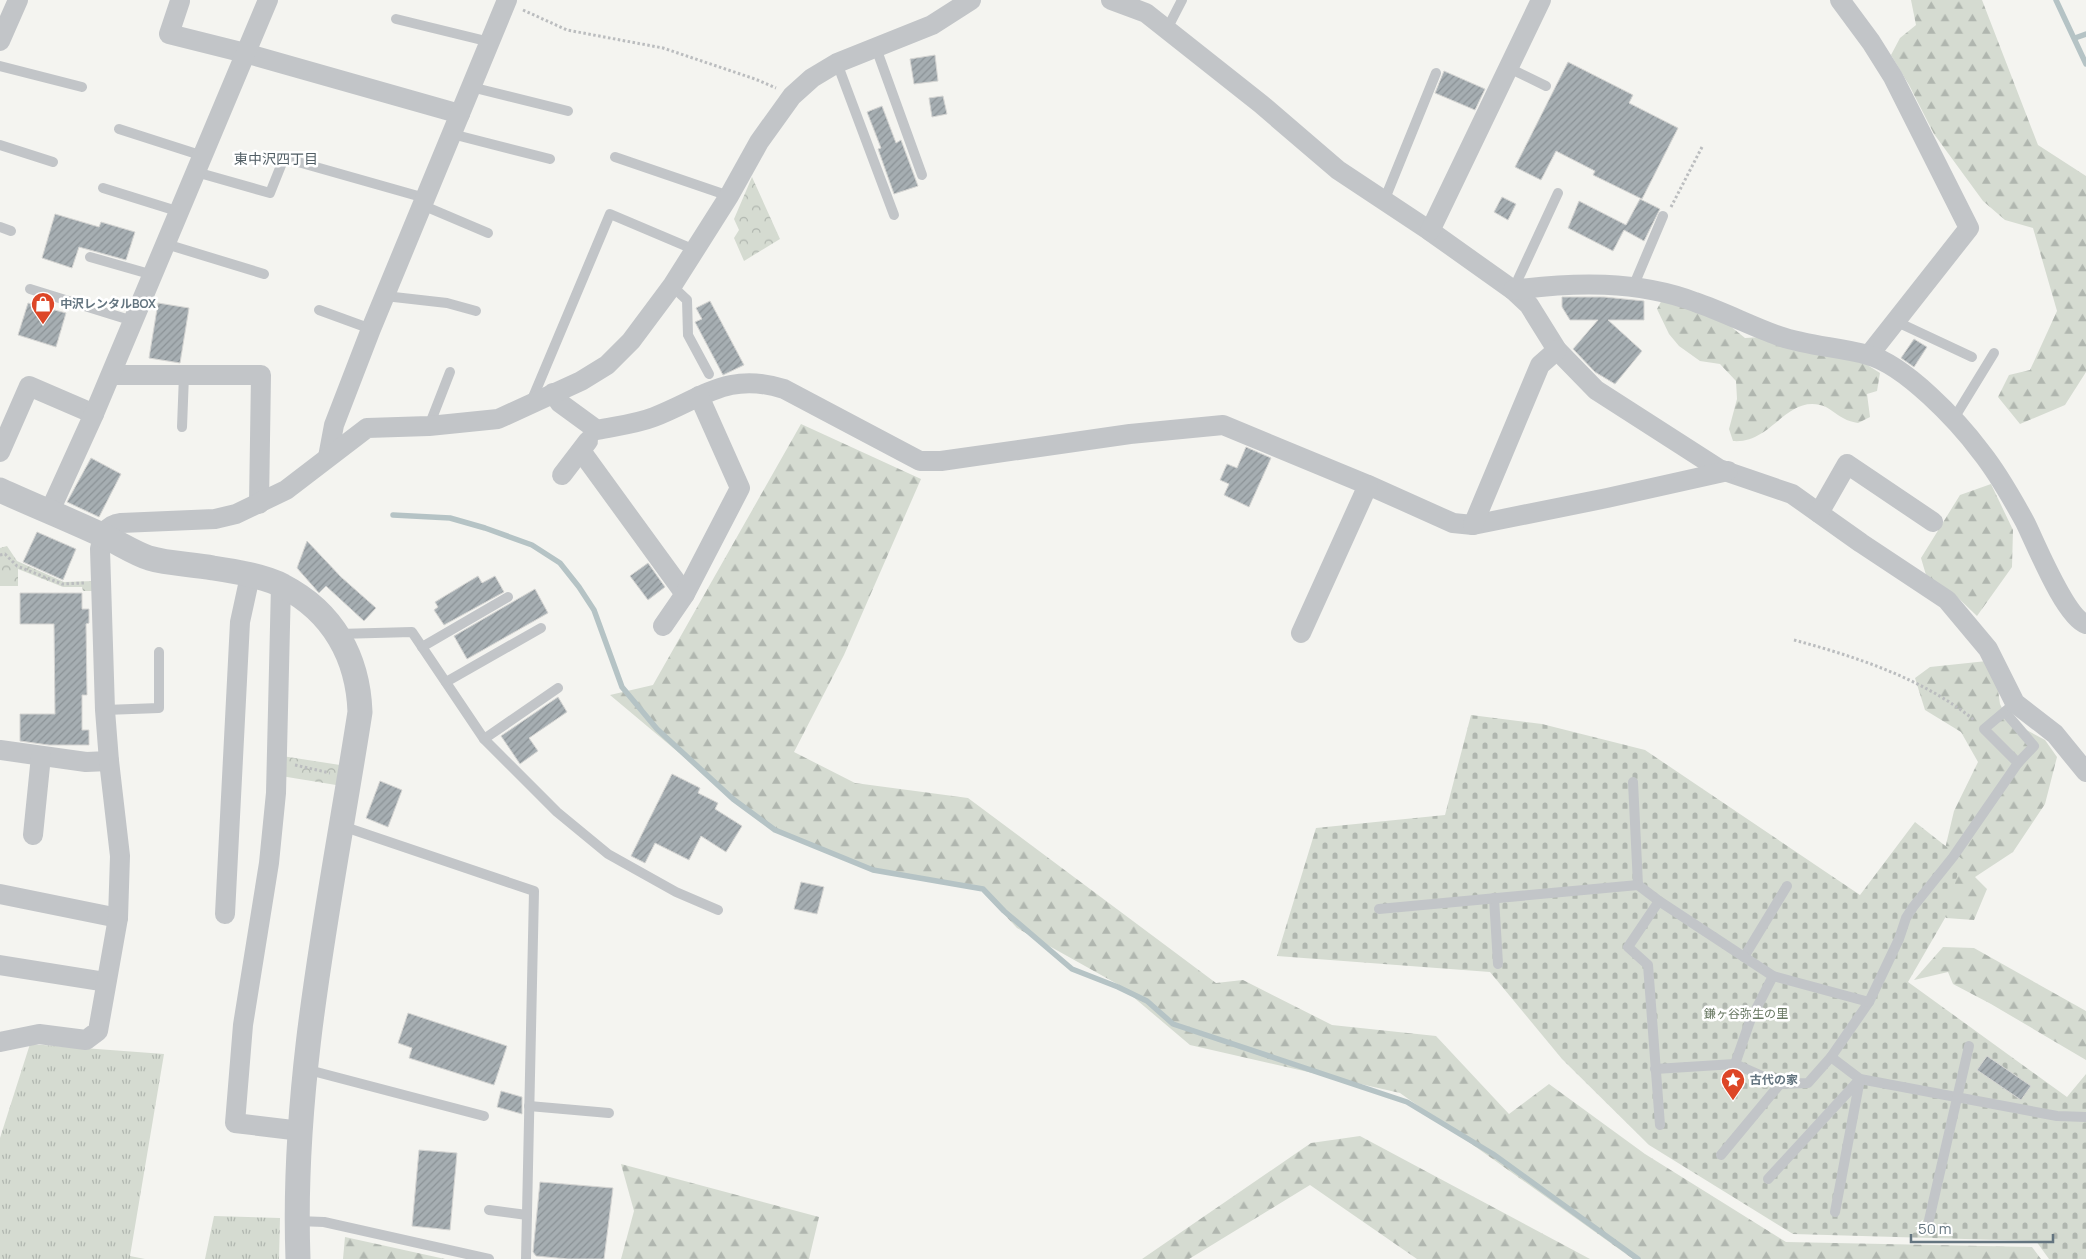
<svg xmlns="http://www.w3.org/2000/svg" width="2086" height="1259" font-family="Manrope,'Noto Sans JP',sans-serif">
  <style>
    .grass { fill: url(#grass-tufts) }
    .forest { fill: url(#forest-firs) }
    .cemetery { fill: url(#cemetery-stones) }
    .park { fill: url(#park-crowns) }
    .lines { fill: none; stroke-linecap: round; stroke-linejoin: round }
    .stream { stroke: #b5c3c5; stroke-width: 5.5 }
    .building { fill: url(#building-hatch); stroke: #d5d5d3 }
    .path { stroke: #bbbdbf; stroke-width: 3; stroke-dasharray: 2.5 2.5; stroke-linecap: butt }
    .service { stroke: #c2c5c8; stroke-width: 10 }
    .minor { stroke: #c2c5c8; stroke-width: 20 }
    .tertiary { stroke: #c2c5c8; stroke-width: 25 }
    .labels { text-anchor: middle; stroke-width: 5; stroke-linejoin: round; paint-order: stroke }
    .poi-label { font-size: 12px; font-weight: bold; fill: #647580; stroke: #fff; text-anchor: start }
    .park-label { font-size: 12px; fill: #687862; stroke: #fff }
    .neighbourhood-label { font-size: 14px; fill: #515e65; stroke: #fff }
  </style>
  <defs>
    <pattern id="grass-tufts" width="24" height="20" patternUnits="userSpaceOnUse" patternTransform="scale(1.25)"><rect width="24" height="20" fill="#d5dbd1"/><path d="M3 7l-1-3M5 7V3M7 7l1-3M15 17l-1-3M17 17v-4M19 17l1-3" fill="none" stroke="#b0b6af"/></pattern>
    <pattern id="forest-firs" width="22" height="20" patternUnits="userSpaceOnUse" patternTransform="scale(1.25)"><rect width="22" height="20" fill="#d5dbd1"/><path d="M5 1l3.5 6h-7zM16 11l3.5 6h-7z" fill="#b0b6af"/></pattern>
    <pattern id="cemetery-stones" width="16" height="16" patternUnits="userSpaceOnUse" patternTransform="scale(1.25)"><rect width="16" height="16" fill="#d5dbd1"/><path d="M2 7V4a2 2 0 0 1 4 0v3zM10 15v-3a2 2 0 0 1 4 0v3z" fill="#b0b6af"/></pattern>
    <pattern id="park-crowns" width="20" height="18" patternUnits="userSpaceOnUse" patternTransform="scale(1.25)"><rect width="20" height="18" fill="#d5dbd1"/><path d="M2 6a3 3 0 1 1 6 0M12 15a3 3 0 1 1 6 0" fill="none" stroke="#b0b6af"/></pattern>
    <pattern id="building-hatch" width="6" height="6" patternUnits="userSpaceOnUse" patternTransform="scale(1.25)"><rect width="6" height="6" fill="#a6aeb2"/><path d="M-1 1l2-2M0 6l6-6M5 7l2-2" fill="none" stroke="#8b9296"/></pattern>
  </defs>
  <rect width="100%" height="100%" fill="#f4f4f0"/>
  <g class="grass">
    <polygon points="30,1044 164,1054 130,1256 145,1259 0,1259 0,1138"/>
    <polygon points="214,1216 280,1218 279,1259 205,1259"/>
  </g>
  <g class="forest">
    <polygon points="1911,0 1982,0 2038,145 2086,176 2086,372 2065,405 2020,424 1998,397 2009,375 2030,370 2057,311 2033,228 2005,220 1983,201 1934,134 1908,83 1891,55 1900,38 1916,25"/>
    <path d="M 1663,298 L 1724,321 L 1745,338 L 1762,337 L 1861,361 L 1880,373 L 1877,391 L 1867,394 L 1870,417 L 1858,423 C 1853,422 1848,421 1843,418 C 1836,415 1828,406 1820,405 C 1785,397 1771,444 1733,441 L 1729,429 L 1737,399 L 1736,381 L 1720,364 L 1700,361 L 1679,346 L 1669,334 L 1657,309 Z"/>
    <polygon points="801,424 921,479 844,655 794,752 855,783 968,798 1216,983 1243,980 1332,1025 1436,1036 1509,1114 1549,1084 1645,1154 1786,1242 2032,1247 2041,1259 1633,1259 1400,1093 1190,1045 1119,985 1017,928 980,889 870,871 765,825 610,695 653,685"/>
    <polygon points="1991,484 2013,530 2012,567 1977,616 1953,593 1926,575 1921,558 1960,495"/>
    <polygon points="1987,661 1996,675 2000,704 2008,720 2045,740 2057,757 2045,804 2013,852 1975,877 1987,889 1974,920 1946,918 1933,899 1954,811 1978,762 1961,732 1925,710 1915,678 1930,667"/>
    <polygon points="1943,947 1974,948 2086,1011 2086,1060 1991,1004 1953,984 1948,972 1914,980"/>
    <polygon points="1360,1136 1590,1259 1417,1259 1310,1185 1189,1259 1142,1259 1311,1143"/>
    <polygon points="621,1164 819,1217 809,1259 621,1259 634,1211"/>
    <polygon points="345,1237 445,1259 343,1259"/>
  </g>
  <polygon class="cemetery" points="1471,715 1542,724 1645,750 1860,895 1915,822 1962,859 1945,918 1908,982 2067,1097 2086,1074 2086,1259 2049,1259 2036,1241 1793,1234 1649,1145 1562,1059 1490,972 1277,956 1316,828 1445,815"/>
  <g class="park">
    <polygon points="752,177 780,239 744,261 734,238 739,230 734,219"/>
    <polygon points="7,546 17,561 64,582 94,581 94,591 83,591 82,587 63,587 18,569 18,586 0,586 0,548"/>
    <polygon points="282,756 340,765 336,785 281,776"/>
  </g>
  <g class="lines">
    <g class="stream">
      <polyline points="2056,0 2086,64"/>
      <polyline points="2075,38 2086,34"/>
      <polyline points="393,515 450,518 485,528 532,545 560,563 579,587 594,610 622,687 657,729 733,799 775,830 873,870 983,889 1004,911 1072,969 1118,987 1147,1001 1173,1024 1407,1102 1493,1154 1638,1259"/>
    </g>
  </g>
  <g class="building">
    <polygon points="935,55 938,81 914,84 910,59"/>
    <polygon points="1568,62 1633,95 1629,103 1678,128 1642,199 1593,175 1595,171 1556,151 1541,180 1515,167"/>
    <polygon points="1444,71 1485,89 1475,110 1435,93"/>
    <polygon points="943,96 947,114 932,117 929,98"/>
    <polygon points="882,106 896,143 901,140 918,186 894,194 878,149 881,148 867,112"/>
    <polygon points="1502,197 1516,204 1508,220 1494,212"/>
    <polygon points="1640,199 1660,209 1644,241 1624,230 1613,251 1568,228 1579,201 1626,225"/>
    <polygon points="55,214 99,227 101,222 135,232 126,260 79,247 72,268 42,258"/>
    <polygon points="1562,297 1604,297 1644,301 1644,320 1608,320 1642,351 1615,384 1595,372 1573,349 1598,320 1570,320 1562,307"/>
    <polygon points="710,301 744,365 723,375 695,322 702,319 696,308"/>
    <polygon points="28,303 66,313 56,347 18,335"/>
    <polygon points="158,303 189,308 180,363 149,358"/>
    <polygon points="1914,339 1927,347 1914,367 1901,358"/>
    <polygon points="1246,447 1271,458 1249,507 1224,495 1229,484 1220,480 1227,464 1237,468"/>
    <polygon points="91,458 121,474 99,517 67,502"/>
    <polygon points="37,532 76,549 63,580 23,562"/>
    <polygon points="307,541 341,577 376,608 364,621 326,586 319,593 297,568"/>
    <polygon points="648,563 665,587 648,600 630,576"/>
    <polygon points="478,576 482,583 495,576 504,592 444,625 434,610 438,607 435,602"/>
    <polygon points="535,589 548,613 467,659 454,636"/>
    <polygon points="20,593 82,593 82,609 89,609 89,623 86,624 87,695 82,695 82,730 89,730 89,745 49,745 20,741 20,714 55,714 54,624 20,624"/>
    <polygon points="558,697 567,712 529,738 538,751 520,764 501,736"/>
    <polygon points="672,774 700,788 698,793 718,803 715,809 742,826 726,852 701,836 689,860 655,843 645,863 631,856"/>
    <polygon points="380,781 402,790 388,827 366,818"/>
    <polygon points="801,882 824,887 817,914 794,909"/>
    <polygon points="408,1013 507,1046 494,1085 409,1058 412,1048 398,1043"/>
    <polygon points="1987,1056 2031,1086 2021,1100 1977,1070"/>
    <polygon points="501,1091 522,1097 522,1114 497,1107"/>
    <polygon points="419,1150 457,1153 450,1230 412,1226"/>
    <polygon points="540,1182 613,1188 604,1259 568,1259 536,1256 533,1252"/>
  </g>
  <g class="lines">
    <g class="path">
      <polyline points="523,10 567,30 663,48 755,79 776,88"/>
      <polyline points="1671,207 1702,147"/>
      <polyline points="0,555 5,554 17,566 62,584 84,583"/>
      <path d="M 1794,640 C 1857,657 1924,679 1974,720"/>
      <polyline points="295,765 330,773"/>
    </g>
    <g class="service">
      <polyline points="396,19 490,42"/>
      <polyline points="1166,31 1182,0"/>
      <polyline points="876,48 922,175"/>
      <polyline points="837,63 894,215"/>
      <polyline points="0,66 82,87"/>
      <polyline points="1509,68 1546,86"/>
      <polyline points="471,87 568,111"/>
      <polyline points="119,129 203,156"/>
      <polyline points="452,134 550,159"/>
      <polyline points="0,145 53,162"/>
      <polyline points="615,157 729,196"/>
      <polyline points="196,172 270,193 284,158 425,198"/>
      <polyline points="103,188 180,212"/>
      <polyline points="1384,201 1436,73"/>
      <polyline points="422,205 488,233"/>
      <polyline points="0,227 11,231"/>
      <polyline points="166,244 264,274"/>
      <polyline points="90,257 153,275"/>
      <polyline points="672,286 687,300 688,335 709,374"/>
      <polyline points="1633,287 1663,216"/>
      <polyline points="30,289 133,321"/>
      <polyline points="1513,290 1558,193"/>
      <polyline points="385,296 447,303 476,311"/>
      <polyline points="319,310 371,329"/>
      <polyline points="1895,321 1972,357"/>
      <polyline points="531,402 610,214 695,250"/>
      <polyline points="1953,420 1994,353"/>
      <polyline points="429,426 450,372"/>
      <polyline points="182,427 184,375"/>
      <polyline points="338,634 412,632 484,739 557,812 608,854 676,892 718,910"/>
      <polyline points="422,647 508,597"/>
      <polyline points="446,682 541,628"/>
      <polyline points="105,710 159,708 159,652"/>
      <polyline points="2005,712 2034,746 2018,763"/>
      <polyline points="484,739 558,688"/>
      <polyline points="1633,782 1638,885 1659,901"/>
      <polyline points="342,826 534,891 526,1259"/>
      <polyline points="1494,898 1498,964"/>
      <polyline points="1379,909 1638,885"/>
      <polyline points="1744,957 1787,886"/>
      <polyline points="1831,1057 1860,1079 2057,1116 2086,1117"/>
      <polyline points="1735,1064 1750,1021 1773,976"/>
      <polyline points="305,1069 484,1116"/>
      <polyline points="1655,1069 1735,1064 1780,1084 1808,1083 1831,1057 1869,1002 1899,939 1906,918 1913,907 1953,857 2018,763 1984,729 2015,703"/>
      <polyline points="529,1106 609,1113"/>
      <polyline points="1660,1125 1648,965 1628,947 1659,901 1773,976 1869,1002"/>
      <polyline points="1721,1155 1780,1084"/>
      <polyline points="1768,1179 1860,1079 1835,1212"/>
      <polyline points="489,1210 527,1215"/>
      <polyline points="1929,1220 1969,1046"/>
      <polyline points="298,1221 324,1222 489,1259"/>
    </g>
    <g class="minor">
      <polyline points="1111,0 1146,13 1261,104 1338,170 1430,231 1513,290 1529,305 1557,350 1596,390 1719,469 1792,494 1861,543 1947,600 1988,649 2015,703 2055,734 2086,772"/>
      <polyline points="1840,0 1871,42 1893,77 1969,228 1869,355"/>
      <polyline points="180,1 169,34 245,53 460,114"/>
      <polyline points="0,41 18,0"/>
      <polyline points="1430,231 1541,0"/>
      <path d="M 1513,290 C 1573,282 1637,280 1695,302 C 1724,312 1751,326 1779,336 C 1807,346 1839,347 1868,355 C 1905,365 1958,421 1981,452 C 1997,472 2013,500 2025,522 C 2036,544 2065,617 2086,624"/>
      <polyline points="111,375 261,375 259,504"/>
      <path d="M 553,393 L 560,403 L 597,430 C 616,426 636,424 654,417 C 703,398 728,371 784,389 L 920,461 L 941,461 L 1130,434 L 1223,425 L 1368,485 L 1453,523 L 1473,525 L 1607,498 L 1728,471"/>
      <polyline points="581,451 685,594"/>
      <polyline points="0,452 29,386 94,414"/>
      <polyline points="328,457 334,425 371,329 507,0"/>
      <polyline points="562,475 588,441"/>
      <polyline points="49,513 94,414 268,0"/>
      <polyline points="1819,513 1847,464 1933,522"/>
      <polyline points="1473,525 1540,365 1557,350"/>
      <polyline points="281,585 276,793 269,863 243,1025 235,1123 301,1131"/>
      <polyline points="663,626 685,594 740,488 699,396"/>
      <polyline points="1301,633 1368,485"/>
      <polyline points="0,750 86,762 109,761"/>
      <polyline points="33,835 41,756"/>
      <polyline points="0,894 118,918"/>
      <polyline points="225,914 240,622 250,576"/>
      <polyline points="0,965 106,982"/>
      <path d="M 0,1042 L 39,1034 L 86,1040 L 98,1031 L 118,918 L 120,856 L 109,761 L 105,710 L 100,549 C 103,534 106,525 121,523 L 215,519 L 236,514 L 286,490 L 367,428 L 429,426 L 498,419 L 581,381 L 607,365 L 631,341 L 672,286 L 729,196 L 759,142 L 792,96 L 812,78 L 837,63 L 932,25 L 971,0"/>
    </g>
    <path class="tertiary" d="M 0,490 C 35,506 70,520 104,536 C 119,543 134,553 149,558 C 169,564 192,564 213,568 C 233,571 265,576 283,586 C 333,612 358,657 360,712 C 332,893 291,1075 298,1259"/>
  </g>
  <defs>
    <g id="shop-pin" transform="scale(1.25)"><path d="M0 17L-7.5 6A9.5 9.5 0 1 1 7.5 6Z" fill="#dd4627" stroke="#fff"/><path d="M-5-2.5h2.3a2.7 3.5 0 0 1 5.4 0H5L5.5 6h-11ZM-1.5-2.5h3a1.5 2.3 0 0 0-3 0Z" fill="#fff"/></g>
    <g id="sight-pin" transform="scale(1.25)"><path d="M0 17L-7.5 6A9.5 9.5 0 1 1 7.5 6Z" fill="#dd4627" stroke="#fff"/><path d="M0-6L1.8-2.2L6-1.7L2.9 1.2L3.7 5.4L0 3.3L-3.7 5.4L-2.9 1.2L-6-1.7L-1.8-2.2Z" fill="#fff"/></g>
  </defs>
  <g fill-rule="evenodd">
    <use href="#shop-pin" x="43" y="304"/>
    <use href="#sight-pin" x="1733" y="1080"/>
  </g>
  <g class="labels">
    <g class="poi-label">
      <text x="60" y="308">中沢レンタルBOX</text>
      <text x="1750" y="1084">古代の家</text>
    </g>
    <g class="park-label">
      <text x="1746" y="1018">鎌ヶ谷弥生の里</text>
    </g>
    <g class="neighbourhood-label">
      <text x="276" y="164">東中沢四丁目</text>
    </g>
  </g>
  <path d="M1911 1234v8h142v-8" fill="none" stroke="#647580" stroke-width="2.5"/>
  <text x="1918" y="1234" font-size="15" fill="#647580" stroke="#ffffff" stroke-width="4" paint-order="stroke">50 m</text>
</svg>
